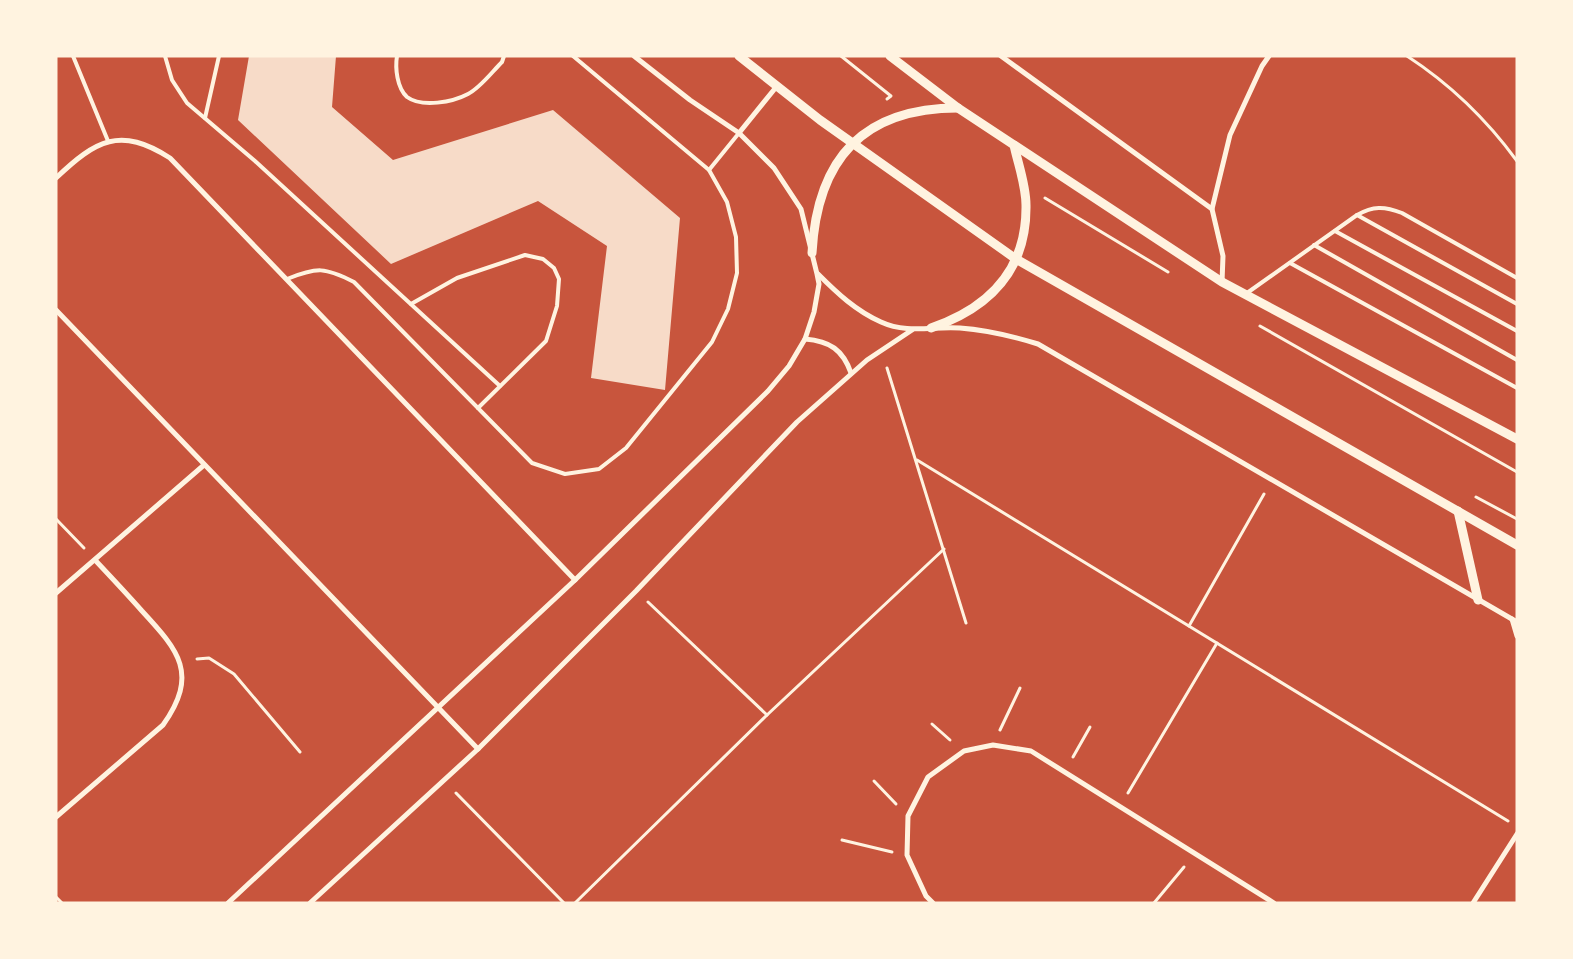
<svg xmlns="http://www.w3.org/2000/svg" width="1573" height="959" font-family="'IBM Plex Serif',serif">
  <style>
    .building { fill: #f7dbc8 }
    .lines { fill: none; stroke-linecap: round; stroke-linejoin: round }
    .path { stroke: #fff3e0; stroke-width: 3 }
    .service { stroke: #fff3e0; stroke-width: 4 }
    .minor { stroke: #fff3e0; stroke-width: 5 }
    .tertiary { stroke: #fff3e0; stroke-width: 9 }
  </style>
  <rect width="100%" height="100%" fill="#c8553d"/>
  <polygon class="building" points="249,56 336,56 332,107 393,160 553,110 680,218 665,390 591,378 607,246 538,201 391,264 238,120"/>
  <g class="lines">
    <g class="path">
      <polyline points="841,56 891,96 887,99"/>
      <path d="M 1407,56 C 1450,84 1487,120 1517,161"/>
      <polyline points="1045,198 1168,272"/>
      <polyline points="1260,326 1517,472"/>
      <polyline points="887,368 966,623"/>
      <polyline points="917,460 1508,821"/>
      <polyline points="1476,497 1517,519"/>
      <polyline points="56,519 84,548"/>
      <polyline points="648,602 767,715"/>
      <polyline points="1189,626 1264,494"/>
      <polyline points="197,659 209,658 234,674 300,752"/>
      <polyline points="932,724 950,740"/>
      <polyline points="1000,730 1020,688"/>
      <polyline points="1073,757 1090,727"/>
      <polyline points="874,781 896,804"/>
      <polyline points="456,793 564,903"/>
      <polyline points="1128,793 1217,643"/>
      <polyline points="842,840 892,852"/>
      <polyline points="56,897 62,903"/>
      <polyline points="575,903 767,715 944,549"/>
      <polyline points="1154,903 1184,867"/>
    </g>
    <g class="service">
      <polyline points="73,56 108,141"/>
      <polyline points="165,56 172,80 187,103 255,161 500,386"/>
      <path d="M 397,56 C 395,68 397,88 407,97 C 422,108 453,102 468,94 C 480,88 492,72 502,62 L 504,56"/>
      <polyline points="205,118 219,56"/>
      <polyline points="709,170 739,133"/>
      <polyline points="1357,215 1517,304"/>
      <polyline points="1335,231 1517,331"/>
      <polyline points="1314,245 1517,360"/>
      <polyline points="1290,263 1517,388"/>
      <path d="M 287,279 C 317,267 325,267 354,282 L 532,463 L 565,474 L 599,469 L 626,448 L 712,342 L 728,309 L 737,273 L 736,237 L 727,202 L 709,170 L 573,56"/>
      <path d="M 1247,293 L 1357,215 C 1373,206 1384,206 1402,213 L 1517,278"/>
      <polyline points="411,304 457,278 525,255 543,259 554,268 559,279 557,306 546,341 478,408"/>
    </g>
    <g class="minor">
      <polyline points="1001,56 1212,209 1223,256 1222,282"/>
      <polyline points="739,133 777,86"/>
      <path d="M 56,178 C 96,140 120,126 170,158 L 575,580"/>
      <polyline points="1212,209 1230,135 1262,66 1269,56"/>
      <path d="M 818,274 C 837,293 856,311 881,322 C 907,334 933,326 960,328 C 987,330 1012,336 1038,344 L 1517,622"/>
      <polyline points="56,310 478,749"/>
      <path d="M 805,339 C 830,341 843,350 851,373"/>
      <polyline points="56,593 204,465"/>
      <polyline points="1512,619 1517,636"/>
      <path d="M 56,817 L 163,725 C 199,674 179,651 142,611 C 127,594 111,577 95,560"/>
      <polyline points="228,903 575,580 768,391 789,366 805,339 814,312 819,284 817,274 801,209 774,168 739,133 690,100 634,56"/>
      <polyline points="310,903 478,749 636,591 797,422 867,360 912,330"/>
      <polyline points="933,903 926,896 907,855 908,816 928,777 964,751 993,745 1031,751 1274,903"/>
      <polyline points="1473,903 1517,834"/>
    </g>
    <g class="tertiary">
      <polyline points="739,56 820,120 1016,259 1517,545"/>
      <polyline points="890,56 958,108 1222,282 1517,439"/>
      <path d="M 812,253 C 817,160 862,108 958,108"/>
      <path d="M 931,328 C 989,308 1027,270 1026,205 C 1026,185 1018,164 1014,145"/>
      <polyline points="1458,511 1478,600"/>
    </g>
  </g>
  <rect width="1573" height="959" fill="none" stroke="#fff3e0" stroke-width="115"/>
</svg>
